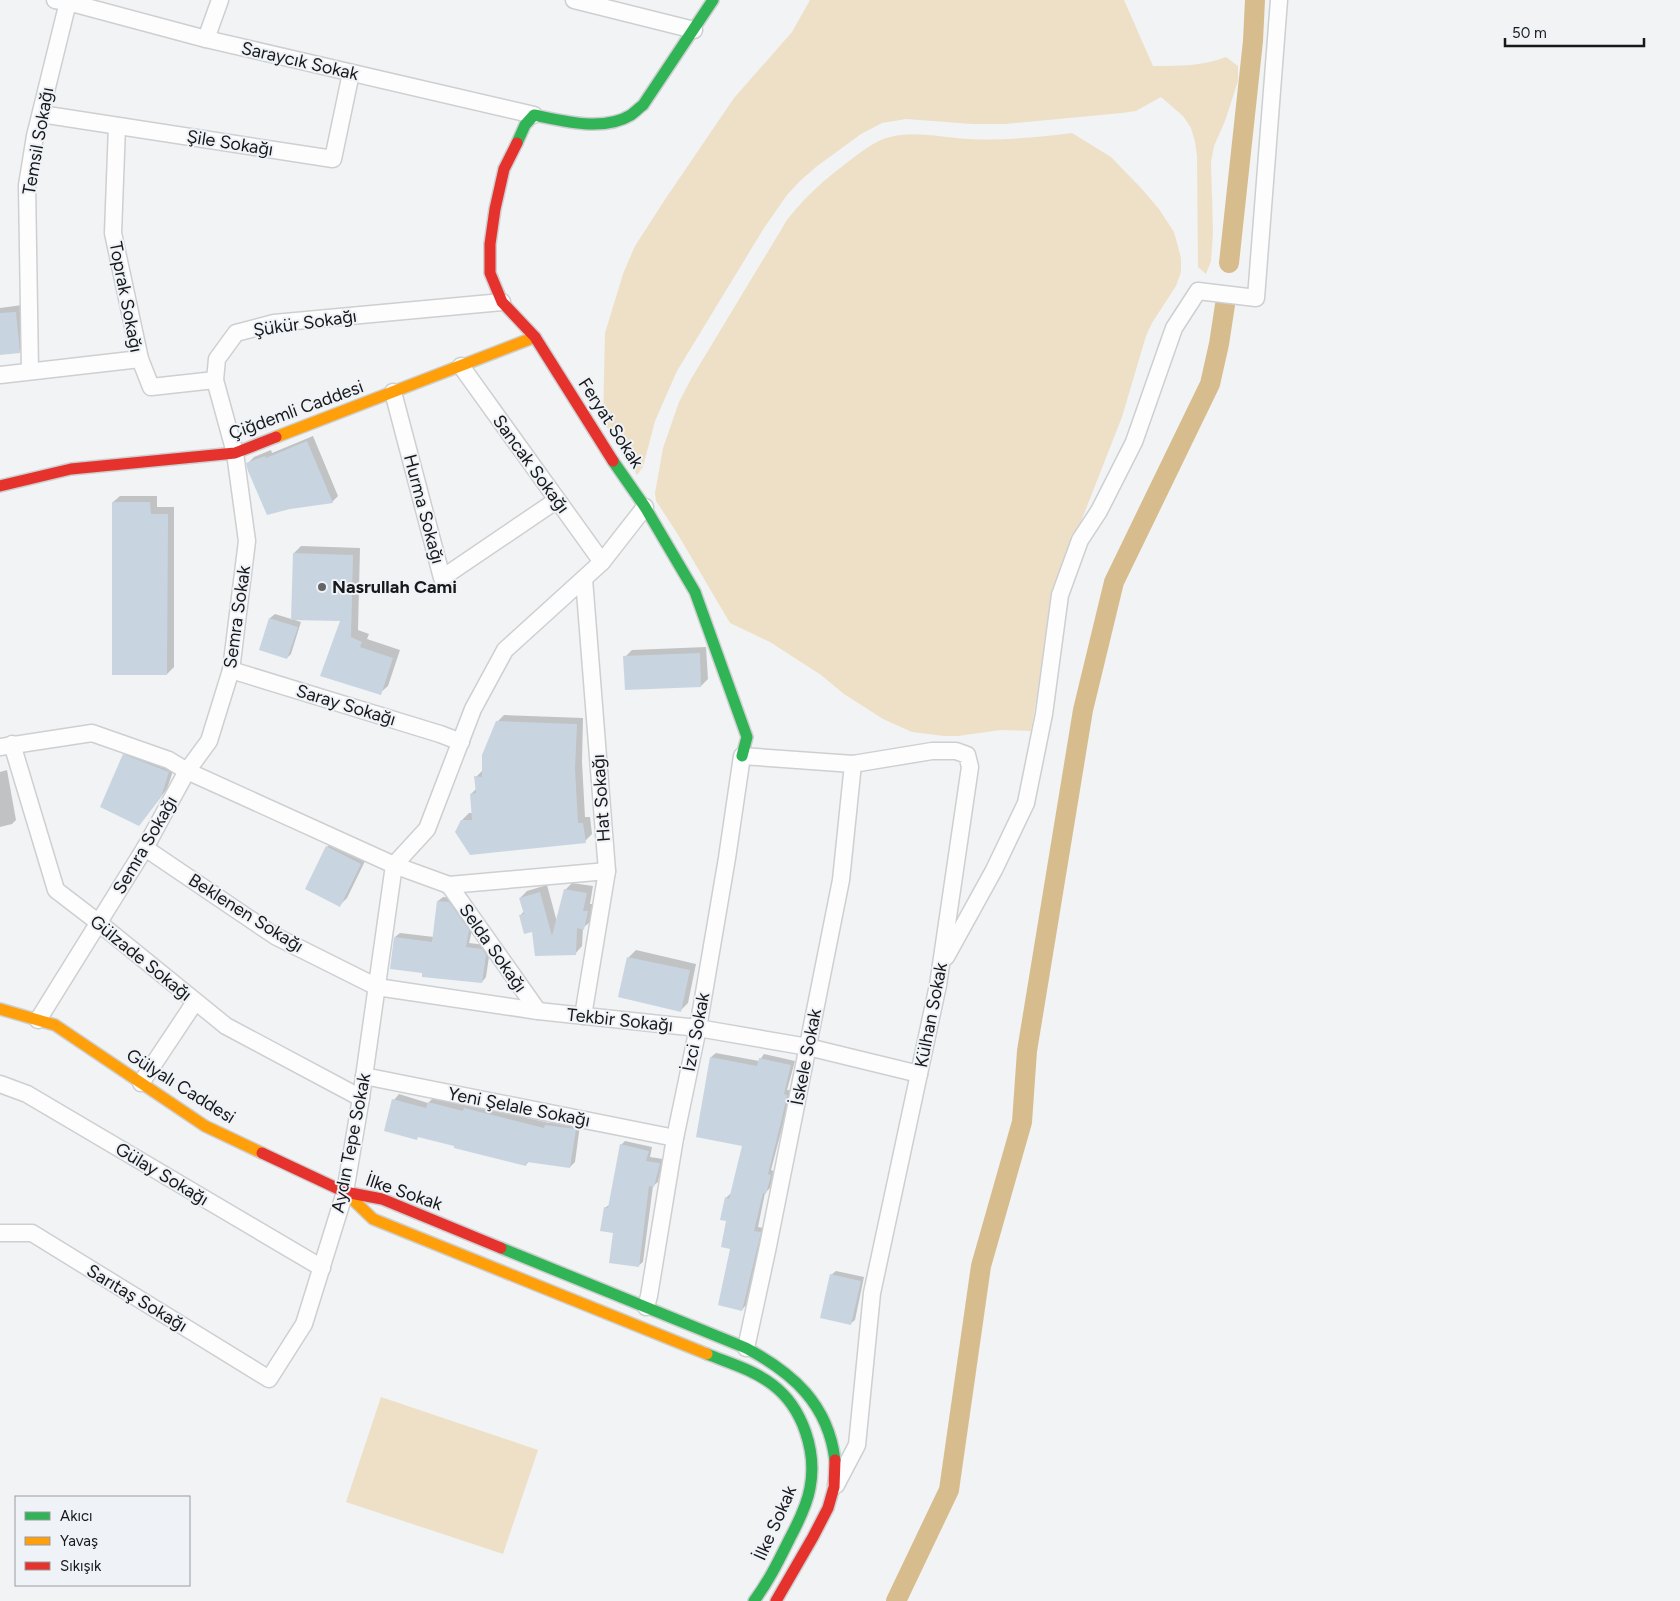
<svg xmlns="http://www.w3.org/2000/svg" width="1680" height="1601" font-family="Figtree,sans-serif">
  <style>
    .green { fill: #eee0c6 }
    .shadow { fill: #0003 }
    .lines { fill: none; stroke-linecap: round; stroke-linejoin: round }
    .canal { stroke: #d7bd8d; stroke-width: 20 }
    .building { fill: #c8d5e0 }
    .street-casing { stroke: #cdcfd1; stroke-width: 19 }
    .fast-casing { stroke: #cdcfd1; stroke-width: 14 }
    .slow-casing { stroke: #cdcfd1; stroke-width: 14 }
    .jam-casing { stroke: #cdcfd1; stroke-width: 14 }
    .street { stroke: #fdfdfe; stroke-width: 16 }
    .fast { stroke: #30b455; stroke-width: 11 }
    .slow { stroke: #ff9f0a; stroke-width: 11 }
    .jam { stroke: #e5322d; stroke-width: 11 }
    .poi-dot { fill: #636567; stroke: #eff3f7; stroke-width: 2 }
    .labels { text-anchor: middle; stroke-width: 4; stroke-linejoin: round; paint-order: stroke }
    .street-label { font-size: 18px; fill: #17181a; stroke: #eff3f7 }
    .poi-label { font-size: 18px; font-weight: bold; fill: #17181a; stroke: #eff3f7; text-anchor: start }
  </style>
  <rect width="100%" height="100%" fill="#f1f3f5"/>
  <g class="green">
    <path d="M 810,0 L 1124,0 L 1153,66 C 1179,66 1203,66 1226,57 L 1238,66 L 1238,81 L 1225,121 L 1214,146 L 1211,162 L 1213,232 L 1211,261 L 1206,274 L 1198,267 L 1197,156 L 1195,142 L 1191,128 L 1183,116 L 1161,97 L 1136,111 L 1122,113 L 1005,124 L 972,124 L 906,119 L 882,123 L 861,134 L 816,167 L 801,180 L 787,195 L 764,228 L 677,371 L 655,421 L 643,467 L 637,475 L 603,421 L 605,333 L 623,274 L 635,246 L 666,198 L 734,98 L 792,32 Z"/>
    <path d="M 1072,133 L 1111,157 L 1141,188 L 1159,209 L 1174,232 L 1181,258 L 1181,272 L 1176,286 L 1152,323 L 1146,336 L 1122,417 L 1082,519 L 1076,531 L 1050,619 L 1031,731 L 1001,730 L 958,736 L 944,736 L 912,732 L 883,719 L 844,694 L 821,675 L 770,642 L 730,623 L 677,533 L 656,501 L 655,493 L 663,448 L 679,402 L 691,379 L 787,220 C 809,192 829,176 857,155 C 867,148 877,140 890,137 C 914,130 945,138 970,139 C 1004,141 1038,137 1072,133 Z"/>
    <polygon points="381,1397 538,1450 503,1554 346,1502"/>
  </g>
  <g class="shadow">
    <polygon points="22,305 26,345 19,352 0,354 0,308"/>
    <polygon points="313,436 338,496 332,502 248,463 254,457 271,450 272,453"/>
    <polygon points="120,496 157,496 157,507 174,507 174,667 167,674 113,502"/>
    <polygon points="301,546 360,548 358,630 369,634 367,639 400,650 388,686 380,693 341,620 294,553"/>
    <polygon points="275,614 301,622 291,654 287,658 260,649 270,618"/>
    <polygon points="706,647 708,679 701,686 625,657 632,650"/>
    <polygon points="504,715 583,718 582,762 585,817 590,817 592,834 585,841 462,820 469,813 473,813 471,794 477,788 476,777 483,770 497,722"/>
    <polygon points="131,748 175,765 167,789 139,825 124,755"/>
    <polygon points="7,770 16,820 12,824 0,827 0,772"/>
    <polygon points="334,840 367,857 347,898 340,905 327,847"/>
    <polygon points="572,883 593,886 590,904 594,904 591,921 583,928 582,946 575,954 533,931 520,916 524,911 520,898 527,891 547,885 557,922 565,890"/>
    <polygon points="443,897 453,898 473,926 469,943 486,945 490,950 486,977 482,982 424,972 395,937 400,933 434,937 438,901"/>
    <polygon points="636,950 696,964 688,1003 681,1010 620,996 629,957"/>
    <polygon points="716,1053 759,1061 764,1054 795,1061 787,1090 790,1090 786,1113 771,1170 774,1171 770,1188 765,1193 758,1227 764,1228 746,1305 742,1310 728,1220 726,1198 730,1194 732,1194 744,1145 711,1057"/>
    <polygon points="399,1094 428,1103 434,1097 468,1106 470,1104 549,1123 551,1121 580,1125 575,1162 570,1167 529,1161 526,1165 394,1100"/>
    <polygon points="625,1141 652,1147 650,1157 663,1159 658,1182 653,1186 643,1262 638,1266 614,1232 605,1208 610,1204 621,1145"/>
    <polygon points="836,1271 864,1277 855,1320 850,1324 831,1275"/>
  </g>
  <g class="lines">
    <g class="canal">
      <polyline points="1229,263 1253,41 1255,0"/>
      <polyline points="896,1601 949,1490 981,1266 1022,1122 1027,1051 1083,710 1114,582 1210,384 1219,344 1225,305"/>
    </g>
  </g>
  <g class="building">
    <polygon points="16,312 20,353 0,355 0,313"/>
    <polygon points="307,441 333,503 290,509 267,515 248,471 246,463 265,456 266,458"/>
    <polygon points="112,502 150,502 151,514 168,514 167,675 112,675"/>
    <polygon points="293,553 353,555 351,637 362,642 360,647 393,658 381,695 320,676 340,621 291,620"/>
    <polygon points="269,618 298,627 287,659 259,650"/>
    <polygon points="700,653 701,687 625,690 623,656"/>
    <polygon points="496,721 577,724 575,769 578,823 583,823 586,843 470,855 455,832 461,820 472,820 470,794 476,793 474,776 482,777 482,755"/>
    <polygon points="123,754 169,772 161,797 139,826 100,807"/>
    <polygon points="326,846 361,864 340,907 305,889"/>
    <polygon points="564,889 587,893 583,911 588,911 584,930 577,928 576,955 535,956 532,932 524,934 519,915 524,914 519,898 540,892 552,936"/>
    <polygon points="437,901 449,902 469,930 466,947 482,949 486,955 482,983 422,977 422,973 390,969 394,937 432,942"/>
    <polygon points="627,957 690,970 681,1012 618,997"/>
    <polygon points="710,1057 757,1066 759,1058 791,1065 784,1094 787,1095 782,1118 768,1174 771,1175 766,1194 763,1193 754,1231 761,1232 742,1311 718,1305 730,1249 721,1247 726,1221 720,1220 725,1197 729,1199 742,1146 696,1137"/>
    <polygon points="392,1099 426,1108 428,1102 463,1111 464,1108 544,1128 545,1125 576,1129 570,1168 527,1162 526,1166 454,1148 454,1146 418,1137 417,1140 384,1131"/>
    <polygon points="620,1144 649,1151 646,1161 660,1163 654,1187 649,1186 639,1267 609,1263 613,1233 600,1231 604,1207 608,1208"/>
    <polygon points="830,1274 861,1281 851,1325 820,1318"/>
  </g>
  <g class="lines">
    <g class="street-casing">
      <g id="street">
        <polyline points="55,0 68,2 206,39 534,115"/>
        <polyline points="574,0 694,30"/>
        <polyline points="206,39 220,0"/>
        <polyline points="41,114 333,159 351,73"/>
        <polyline points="117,126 113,233 140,359 151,387 215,380"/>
        <polyline points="461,366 602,562"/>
        <polyline points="30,371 27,185 35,136 68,2"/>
        <polyline points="0,375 140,359"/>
        <polyline points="393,392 442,578 557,500"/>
        <polyline points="231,670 440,734 461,742"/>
        <polyline points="12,744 56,890 99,923 226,1026 361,1098"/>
        <polyline points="0,747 92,733 169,760 187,771 394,865 449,885 607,871"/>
        <polyline points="145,848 275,936 377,987 538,1011 698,1028 808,1047 919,1074"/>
        <polyline points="394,865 427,829 473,709 505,650 602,562 645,507"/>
        <polyline points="449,885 538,1011"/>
        <polyline points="946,957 994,870 1026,803 1044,714 1060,595 1080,540 1099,511 1134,442 1174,328 1198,291 1256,298 1279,0"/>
        <polyline points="583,1016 607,871 584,579"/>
        <polyline points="38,1020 145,848 187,771 209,741 231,670 247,541 235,453 215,380 217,359 236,333 274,323 502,302"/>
        <polyline points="364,1076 675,1138"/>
        <polyline points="141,1083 195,1002"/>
        <polyline points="0,1084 27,1094 322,1268"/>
        <polyline points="0,1233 32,1233 269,1379 304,1324 345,1192 361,1098 394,865"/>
        <polyline points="646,1307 649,1296 675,1138 698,1028 727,858 742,756 853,764 932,751 956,751 967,755 970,767 938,985 872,1293 857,1445 836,1485"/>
        <polyline points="746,1348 767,1251 841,880 853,764"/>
      </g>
    </g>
    <g class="fast-casing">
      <g id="fast">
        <path d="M 517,143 L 525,125 L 534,115 C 564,121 603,132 631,115 C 635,112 639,108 643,105 L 713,0"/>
        <polyline points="613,461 645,507 695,592 747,737 742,756"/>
        <path d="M 501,1248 L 746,1348 C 793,1373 828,1404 835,1460"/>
        <path d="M 707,1354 C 729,1363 754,1370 773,1385 C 803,1408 817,1452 810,1488 C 807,1505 798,1523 790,1538 C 779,1560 769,1581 754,1601"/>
      </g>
    </g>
    <g class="slow-casing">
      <g id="slow">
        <polyline points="276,437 535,337"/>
        <polyline points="0,1009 55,1025 205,1126 262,1153"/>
        <polyline points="345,1192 373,1219 707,1354"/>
      </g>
    </g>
    <g class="jam-casing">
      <g id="jam">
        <polyline points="517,143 504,169 495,209 490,244 490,273 502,302 535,337 613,461"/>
        <polyline points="0,486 71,469 235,453 276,437"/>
        <polyline points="262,1153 345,1192 382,1199 501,1248"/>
        <polyline points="776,1601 813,1537 828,1508 834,1487 835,1460"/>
      </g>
    </g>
    <use href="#street" class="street"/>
    <use href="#fast" class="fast"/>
    <use href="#slow" class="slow"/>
    <use href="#jam" class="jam"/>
  </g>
  <circle class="poi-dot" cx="322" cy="587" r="5"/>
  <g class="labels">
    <g class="street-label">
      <text transform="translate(300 61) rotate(13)" y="6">Saraycık Sokak</text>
      <text transform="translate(38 141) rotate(-80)" y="6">Temsil Sokağı</text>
      <text transform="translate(230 143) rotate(9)" y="6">Şile Sokağı</text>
      <text transform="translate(126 297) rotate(79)" y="6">Toprak Sokağı</text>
      <text transform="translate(305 323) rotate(-8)" y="6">Şükür Sokağı</text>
      <text transform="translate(296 410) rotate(-20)" y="6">Çiğdemli Caddesi</text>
      <text transform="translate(611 423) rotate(57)" y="6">Feryat Sokak</text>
      <text transform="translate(531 464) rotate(54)" y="6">Sancak Sokağı</text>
      <text transform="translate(424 509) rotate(75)" y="6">Hurma Sokağı</text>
      <text transform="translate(237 617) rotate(-82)" y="6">Semra Sokak</text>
      <text transform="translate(346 705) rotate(17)" y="6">Saray Sokağı</text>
      <text transform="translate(601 798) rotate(-94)" y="6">Hat Sokağı</text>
      <text transform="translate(145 845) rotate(-60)" y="6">Semra Sokağı</text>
      <text transform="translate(246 913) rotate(32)" y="6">Beklenen Sokağı</text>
      <text transform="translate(493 948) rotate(55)" y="6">Selda Sokağı</text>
      <text transform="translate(141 958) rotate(39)" y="6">Gülzade Sokağı</text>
      <text transform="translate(931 1015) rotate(-79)" y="6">Külhan Sokak</text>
      <text transform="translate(620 1020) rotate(6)" y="6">Tekbir Sokağı</text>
      <text transform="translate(696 1032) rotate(-79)" y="6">İzci Sokak</text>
      <text transform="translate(806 1057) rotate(-79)" y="6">İskele Sokak</text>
      <text transform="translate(181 1086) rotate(32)" y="6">Gülyalı Caddesi</text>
      <text transform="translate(519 1107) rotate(11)" y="6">Yeni Şelale Sokağı</text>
      <text transform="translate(351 1143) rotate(-79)" y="6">Aydın Tepe Sokak</text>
      <text transform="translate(162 1174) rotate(31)" y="6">Gülay Sokağı</text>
      <text transform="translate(404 1192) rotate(19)" y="6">İlke Sokak</text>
      <text transform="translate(137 1298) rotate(31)" y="6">Sarıtaş Sokağı</text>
      <text transform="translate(775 1523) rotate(-66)" y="6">İlke Sokak</text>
    </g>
    <g class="poi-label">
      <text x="332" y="593">Nasrullah Cami</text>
    </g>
  </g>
  <rect x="15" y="1496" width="175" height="90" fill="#eff3f7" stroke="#999b9f"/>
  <rect x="25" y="1512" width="25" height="8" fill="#30b455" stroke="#999b9f"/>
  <text x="60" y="1521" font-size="15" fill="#17181a">Akıcı</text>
  <rect x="25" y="1537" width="25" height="8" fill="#ff9f0a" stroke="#999b9f"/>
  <text x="60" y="1546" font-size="15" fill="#17181a">Yavaş</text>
  <rect x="25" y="1562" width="25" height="8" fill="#e5322d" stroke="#999b9f"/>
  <text x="60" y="1571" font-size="15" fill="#17181a">Sıkışık</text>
  <path d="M1505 38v8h139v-8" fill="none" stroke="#17181a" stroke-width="2.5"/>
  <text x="1512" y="38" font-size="15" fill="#17181a" stroke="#eff3f7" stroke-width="4" paint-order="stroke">50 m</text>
</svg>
